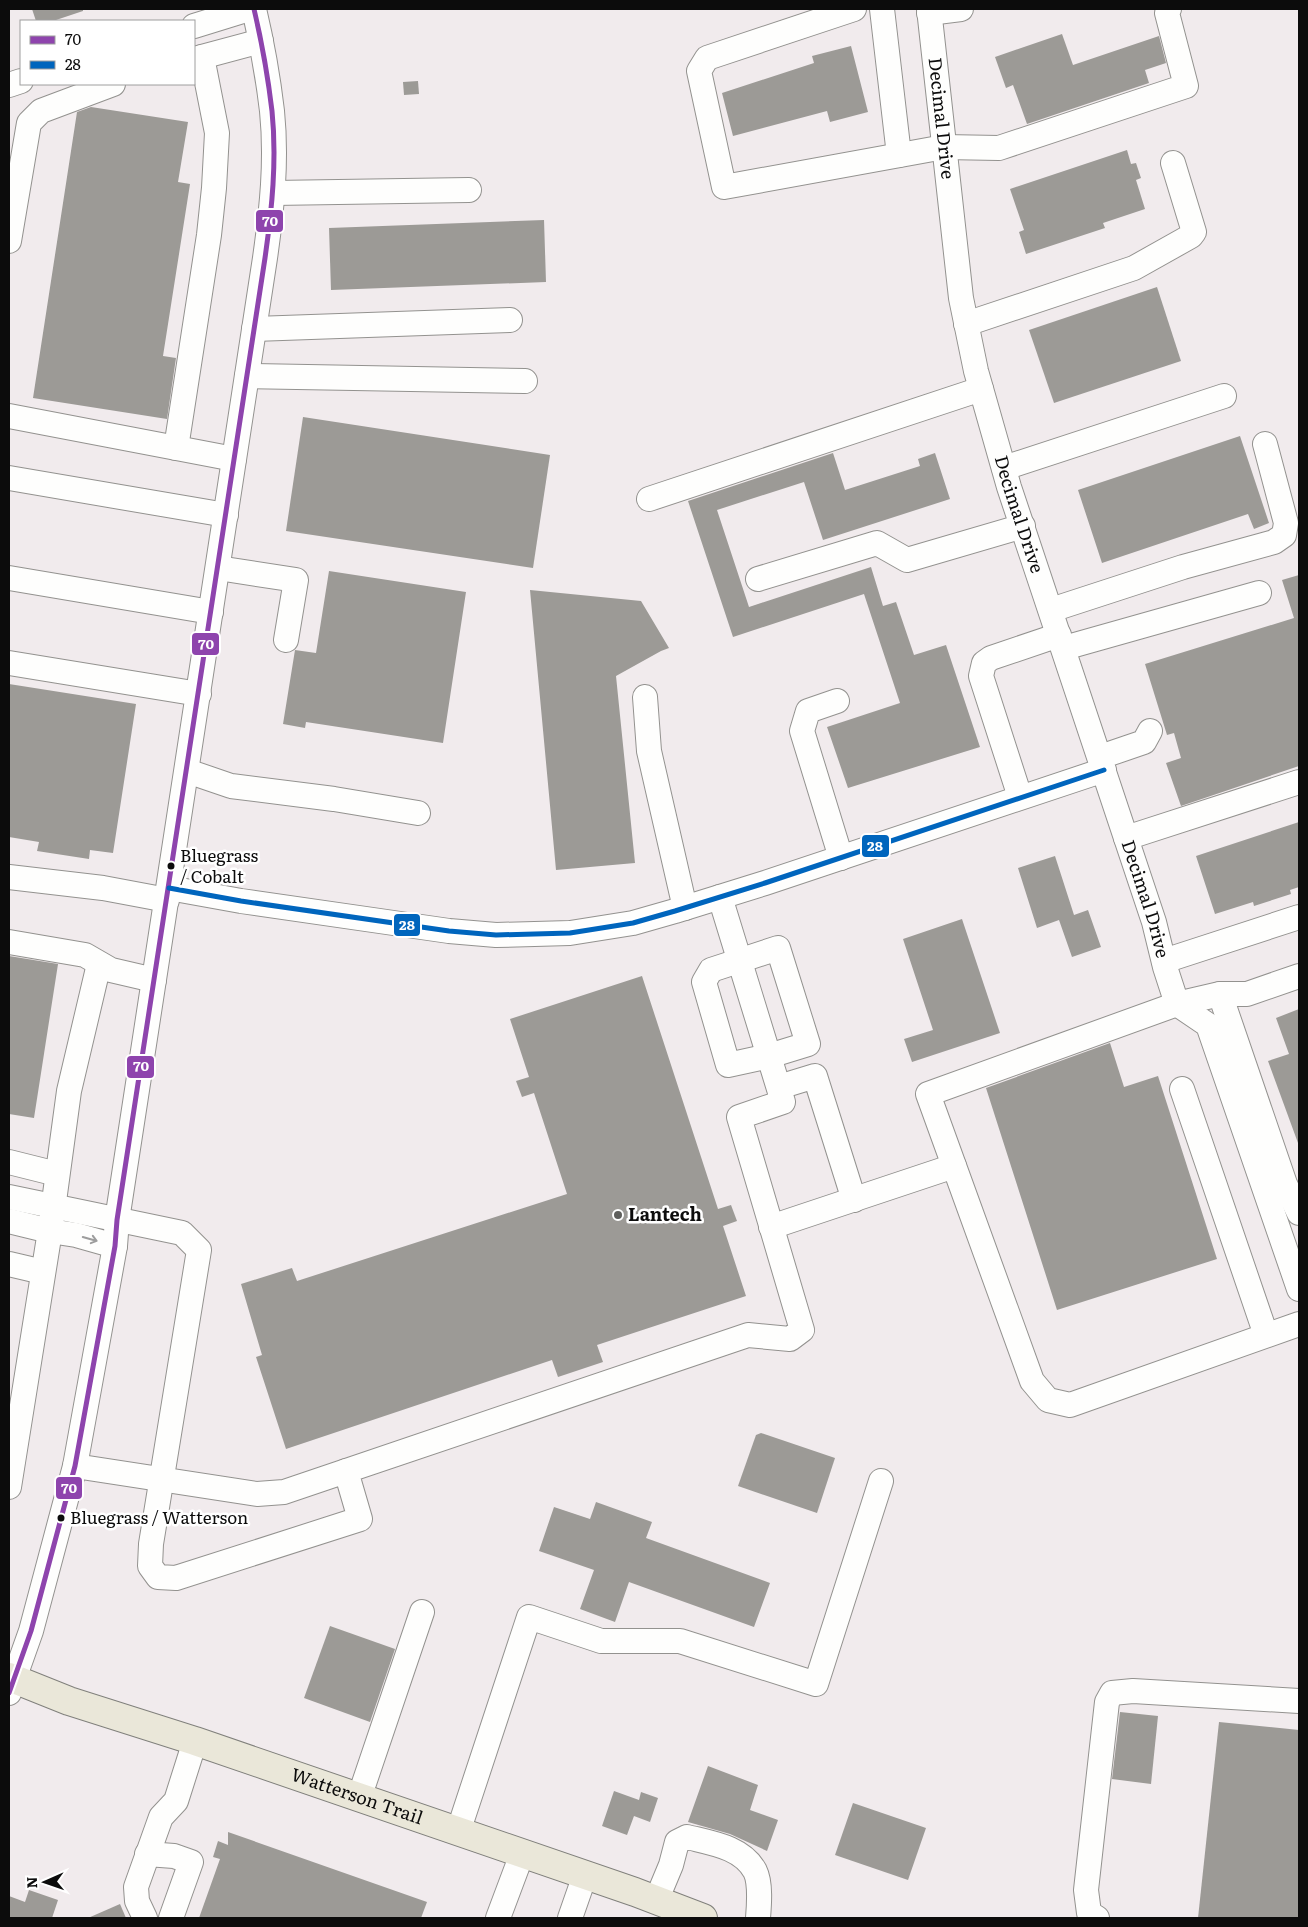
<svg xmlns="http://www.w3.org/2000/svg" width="1308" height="1927" font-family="Literata,serif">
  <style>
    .industrial { fill: #f1ebed; fill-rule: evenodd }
    .building { fill: #9c9a96 }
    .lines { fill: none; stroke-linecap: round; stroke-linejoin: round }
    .minor-casing { stroke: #93928f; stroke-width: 26 }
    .major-casing { stroke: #80807c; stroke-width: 30 }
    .minor { stroke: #fefefd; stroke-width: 24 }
    .major { stroke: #eae7d9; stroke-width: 28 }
    .bus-1-casing { stroke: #fff; stroke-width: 9 }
    .bus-2-casing { stroke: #fff; stroke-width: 9 }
    .bus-1 { stroke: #8e44ad; stroke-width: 5 }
    .bus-2 { stroke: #0065bd; stroke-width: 5 }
    .oneway { stroke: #9d9d9d }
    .bus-dot { fill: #0c0c0c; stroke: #fff; stroke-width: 2 }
    .poi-dot { fill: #5f5f5c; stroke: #fff; stroke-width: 2 }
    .labels { text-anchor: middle; stroke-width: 5; stroke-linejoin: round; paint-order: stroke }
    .bus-label { font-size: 17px; fill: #0c0c0c; stroke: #fff; text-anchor: start }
    .street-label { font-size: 18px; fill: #0c0c0c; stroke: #fff }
    .poi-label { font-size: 18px; font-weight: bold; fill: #0c0c0c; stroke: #fff; text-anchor: start }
    .line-badge { stroke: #fff; stroke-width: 2 }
    .badge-label { font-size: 14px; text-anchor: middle; font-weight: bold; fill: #fff }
  </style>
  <rect width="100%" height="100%" fill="#faf8f0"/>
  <path class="industrial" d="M 9,9 L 1299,9 L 1299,1918 L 9,1918 ZM 21,21 L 194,21 L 194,84 L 21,84 Z"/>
  <g class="building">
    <polygon points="32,9 83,9 83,11 53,21 36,21"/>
    <polygon points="1062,34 1073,65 1159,36 1166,63 1145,70 1149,83 1027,124 1013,85 1006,88 995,57"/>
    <polygon points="851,46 868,112 830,122 827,111 733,136 722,93 814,63 812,56"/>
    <polygon points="418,81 419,94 404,95 403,82"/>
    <polygon points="91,107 188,122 178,182 190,184 163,356 176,358 167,419 33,398 77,112"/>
    <polygon points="1127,150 1131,164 1136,163 1141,178 1136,180 1145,209 1103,223 1105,228 1026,254 1019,232 1024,230 1010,189"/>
    <polygon points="544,220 546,282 331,290 329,228"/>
    <polygon points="1157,287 1181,361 1054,403 1029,330"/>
    <polygon points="303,417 550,455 533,568 286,531"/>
    <polygon points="1240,436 1269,523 1254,529 1248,514 1102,563 1078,490"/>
    <polygon points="833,453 845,490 920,466 918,459 935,453 950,499 823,540 804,482 717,510 749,607 871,567 883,606 896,602 914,655 946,645 980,747 848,788 827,727 900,703 864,594 733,637 688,501"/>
    <polygon points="329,571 466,592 443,743 306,722 305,728 283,724 295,650 316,653"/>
    <polygon points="1299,575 1299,766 1181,806 1166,763 1181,758 1174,733 1167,735 1145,664 1294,618 1282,580"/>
    <polygon points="530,590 641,601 669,648 661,651 616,676 635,863 556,870"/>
    <polygon points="9,684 136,704 113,853 90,850 89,859 37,851 39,842 9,837"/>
    <polygon points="1299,822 1299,887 1290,890 1291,894 1254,906 1253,902 1215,914 1196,856"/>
    <polygon points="1055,856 1074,915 1088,910 1101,947 1072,957 1059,920 1037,928 1018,868"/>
    <polygon points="962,919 1000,1033 912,1062 904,1039 933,1030 903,939"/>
    <polygon points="9,956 58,964 34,1118 9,1114"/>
    <polygon points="642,976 718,1209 731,1205 737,1221 723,1226 746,1296 597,1345 603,1362 558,1377 552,1360 286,1449 256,1357 262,1355 241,1284 292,1268 297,1281 567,1194 534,1093 522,1097 516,1081 529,1077 510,1019"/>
    <polygon points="1299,1009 1299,1142 1298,1143 1268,1061 1289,1054 1276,1018"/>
    <polygon points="1110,1043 1124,1087 1158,1076 1217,1259 1057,1310 986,1088"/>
    <polygon points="761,1433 835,1458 817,1513 738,1486 756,1435"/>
    <polygon points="596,1502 652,1522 646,1538 770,1583 754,1627 629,1582 615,1622 580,1609 594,1570 539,1551 554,1507 590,1519"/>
    <polygon points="330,1626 395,1649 370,1722 304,1698"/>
    <polygon points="1120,1712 1158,1716 1151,1784 1112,1779"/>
    <polygon points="1219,1722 1299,1730 1299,1918 1198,1918"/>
    <polygon points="708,1766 758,1785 750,1810 778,1820 767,1851 730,1834 688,1822"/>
    <polygon points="614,1791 639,1800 641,1792 658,1798 650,1822 634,1816 627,1835 602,1826"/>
    <polygon points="853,1803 926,1828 908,1880 835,1855"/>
    <polygon points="228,1832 427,1902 421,1918 199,1918 220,1859 213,1857 218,1841 228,1845"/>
    <polygon points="29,1890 58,1900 52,1918 9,1918 9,1896 25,1902"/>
    <polygon points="120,1904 126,1918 88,1918"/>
  </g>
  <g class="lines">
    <g class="minor-casing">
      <g id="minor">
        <polyline points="854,9 707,58 699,71 724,187 944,147 999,148 1186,86 1167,13 1169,9"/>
        <polyline points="882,9 899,155"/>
        <path id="s1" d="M 929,9 L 961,298 L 976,371 L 1009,487 L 1154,922 L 1165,967 L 1177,1004"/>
        <polyline points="929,13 961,9"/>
        <polyline points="194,26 249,9"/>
        <polyline points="194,59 261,41"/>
        <polyline points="9,85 21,81"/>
        <polyline points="273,193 469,190"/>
        <polyline points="9,241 29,123 41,111 113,84"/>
        <polyline points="966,324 1134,268 1191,236 1194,232 1173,163"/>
        <polyline points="254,329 510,320"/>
        <polyline points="247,376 525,381"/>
        <polyline points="9,416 234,459"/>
        <polyline points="176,448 209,235 214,188 217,133 202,57"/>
        <polyline points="1004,468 1224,396"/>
        <polyline points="9,478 226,515"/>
        <polyline points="649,499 981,389"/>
        <polyline points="218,568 296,580 286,640"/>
        <polyline points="9,578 211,612"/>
        <polyline points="758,579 877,543 907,560 1023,526"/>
        <polyline points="1051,610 1183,567 1274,542 1284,535 1286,523 1265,444"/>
        <polyline points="1064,648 1259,593"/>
        <polyline points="9,663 199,694"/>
        <polyline points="645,697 649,751 685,908"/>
        <polyline points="837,701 808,711 802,731 841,858"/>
        <polyline points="1100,757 1144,742 1150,731"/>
        <polyline points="187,771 231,786 334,799 418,813"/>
        <polyline points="1020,797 981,676 984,663 991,658 1059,635"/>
        <polyline points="1126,838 1299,782"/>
        <polyline points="9,877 103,888 167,900"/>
        <polyline points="169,888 241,901 449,931 496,935 570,933 633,923 675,911 765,883 1104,770"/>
        <polyline points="9,942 85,955 111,970 154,980"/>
        <polygon points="778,948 808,1044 769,1056 728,1065 704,982 711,970"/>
        <polyline points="1164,961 1299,917"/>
        <polyline points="1299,976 1247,994 1220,994 1177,1004 928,1094 1032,1381 1048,1400 1070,1405 1299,1324"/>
        <polyline points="1220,994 1285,1184 1299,1213"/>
        <polyline points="1177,1004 1208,1025 1299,1289"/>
        <polyline points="779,1087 815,1076 854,1200"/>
        <polyline points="1182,1089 1266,1335"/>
        <polyline points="9,1162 57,1174"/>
        <polyline points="9,1197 182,1233 199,1250 151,1544 150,1566 158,1577 176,1578 360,1519 346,1471 748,1335 790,1339 802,1330 739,1117 783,1102 720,897"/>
        <polyline points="9,1221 50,1231 76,1235 115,1246"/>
        <polyline points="771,1227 954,1166"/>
        <polyline points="9,1264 43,1272"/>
        <polyline points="75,1466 257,1494 284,1492 346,1471"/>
        <polyline points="9,1487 50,1231 69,1091 99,964"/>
        <path d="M 9,1693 L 31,1631 L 75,1466 L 115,1246 L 117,1220 L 265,258 C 272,209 277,160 272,111 C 268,77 262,43 254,9"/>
        <polyline points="359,1798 422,1612"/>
        <polyline points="458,1832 529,1617 601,1641 680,1641 816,1684 881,1481"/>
        <polyline points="147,1854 174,1856 191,1862 171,1918"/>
        <path d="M 656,1901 L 671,1865 L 677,1842 L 687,1837 C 711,1843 742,1847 755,1871 C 761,1883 759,1906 758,1918"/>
        <polyline points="145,1918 137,1901 136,1887 161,1817 176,1801 195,1741"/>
        <polyline points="498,1918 522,1854"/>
        <polyline points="570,1918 585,1875"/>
        <polyline points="1097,1918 1089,1913 1086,1890 1107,1702 1112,1693 1133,1691 1299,1701"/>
      </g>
    </g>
    <g class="major-casing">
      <g id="major">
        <path id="s2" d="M 9,1677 L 69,1701 L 195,1741 L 635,1892 L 703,1918"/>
      </g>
    </g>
    <use href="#minor" class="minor"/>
    <use href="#major" class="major"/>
    <g class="bus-1-casing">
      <path id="bus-1" d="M 9,1693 L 31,1631 L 75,1466 L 115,1246 L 117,1220 L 265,258 C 272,209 277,160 272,111 C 268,77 262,43 254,9"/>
    </g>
    <g class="bus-2-casing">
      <polyline id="bus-2" points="169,888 241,901 449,931 496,935 570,933 633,923 675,911 765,883 1104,770"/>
    </g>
    <use href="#bus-1" class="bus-1"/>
    <use href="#bus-2" class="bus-2"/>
  </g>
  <defs><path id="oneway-shaft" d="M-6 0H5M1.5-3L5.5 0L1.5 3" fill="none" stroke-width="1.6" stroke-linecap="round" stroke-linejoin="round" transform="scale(1.25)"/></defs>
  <use class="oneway" href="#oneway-shaft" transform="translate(90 1239) rotate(16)"/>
  <g class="bus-dot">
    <circle cx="171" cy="866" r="4.5"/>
    <circle cx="61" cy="1518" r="4.5"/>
  </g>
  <circle class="poi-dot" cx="618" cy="1215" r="5"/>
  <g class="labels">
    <g class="bus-label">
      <text x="180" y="862">Bluegrass<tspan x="180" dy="21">/ Cobalt</tspan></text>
      <text x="70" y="1524">Bluegrass / Watterson</text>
    </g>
    <g class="street-label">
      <text dy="6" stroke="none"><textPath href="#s1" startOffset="110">Decimal Drive</textPath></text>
      <text dy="6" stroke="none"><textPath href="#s1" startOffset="515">Decimal Drive</textPath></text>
      <text dy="6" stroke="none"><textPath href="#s1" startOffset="920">Decimal Drive</textPath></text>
      <text dy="6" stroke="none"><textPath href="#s2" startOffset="368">Watterson Trail</textPath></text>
    </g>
    <g class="poi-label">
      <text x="628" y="1221">Lantech</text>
    </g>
  </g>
  <g class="line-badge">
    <rect x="255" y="209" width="29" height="24" rx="5" fill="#8e44ad"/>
    <rect x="191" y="632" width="29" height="24" rx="5" fill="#8e44ad"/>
    <rect x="861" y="834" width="29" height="24" rx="5" fill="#0065bd"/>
    <rect x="393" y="913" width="28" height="24" rx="5" fill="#0065bd"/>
    <rect x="126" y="1055" width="29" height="24" rx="5" fill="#8e44ad"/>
    <rect x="55" y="1476" width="28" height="24" rx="5" fill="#8e44ad"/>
  </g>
  <g class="badge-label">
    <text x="270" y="226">70</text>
    <text x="206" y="649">70</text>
    <text x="875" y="851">28</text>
    <text x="407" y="930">28</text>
    <text x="141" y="1071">70</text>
    <text x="69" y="1493">70</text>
  </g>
  <rect width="1308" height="1927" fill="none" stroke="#0c0c0c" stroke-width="20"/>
  <rect x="20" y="20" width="175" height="65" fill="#ffffff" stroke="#9e9e9e"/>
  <rect x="30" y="36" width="25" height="8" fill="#8e44ad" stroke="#9e9e9e"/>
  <text x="65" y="45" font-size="15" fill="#0c0c0c">70</text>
  <rect x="30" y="61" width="25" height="8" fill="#0065bd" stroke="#9e9e9e"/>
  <text x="65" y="70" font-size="15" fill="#0c0c0c">28</text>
  <g transform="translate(45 1882) rotate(268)" stroke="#ffffff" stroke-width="4" paint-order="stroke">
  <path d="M0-4L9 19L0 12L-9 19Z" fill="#0c0c0c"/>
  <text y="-8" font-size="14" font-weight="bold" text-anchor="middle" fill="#0c0c0c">N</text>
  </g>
</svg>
